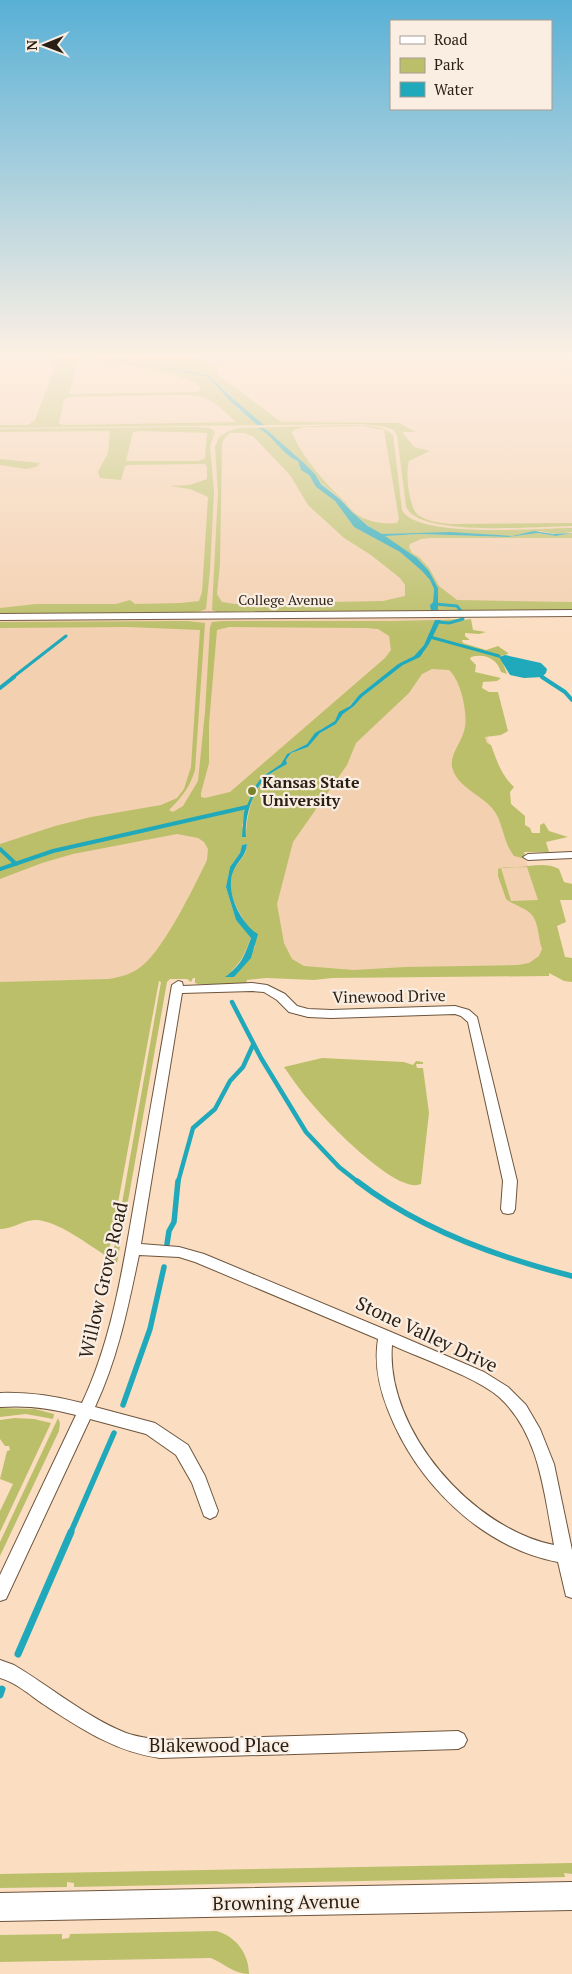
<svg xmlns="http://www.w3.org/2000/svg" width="572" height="1974" font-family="'PT Serif',serif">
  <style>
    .built { fill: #f3d0b0 }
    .green { fill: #bbbf6a; fill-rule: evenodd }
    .water { fill: #20a9ba }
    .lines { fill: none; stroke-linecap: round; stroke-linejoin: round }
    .stream-far4 { stroke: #20a9ba; stroke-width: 3 }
    .stream-far3 { stroke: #20a9ba; stroke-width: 4 }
    .stream-far2 { stroke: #20a9ba; stroke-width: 4.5 }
    .stream-far1 { stroke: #20a9ba; stroke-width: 5.5 }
    .stream { stroke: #20a9ba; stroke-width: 7 }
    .street-casing { stroke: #6d553d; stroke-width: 2 }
    .secondary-casing { stroke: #6d553d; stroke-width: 2 }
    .street { fill: #fff; fill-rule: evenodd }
    .secondary { fill: #fff; fill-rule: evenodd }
    .poi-dot { fill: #7a812b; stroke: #faeee3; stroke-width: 2 }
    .labels { text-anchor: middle; stroke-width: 4.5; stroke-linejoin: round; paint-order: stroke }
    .far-street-label { font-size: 14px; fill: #2a1f15; stroke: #faeee3 }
    .poi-label { font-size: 16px; font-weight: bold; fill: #2a1f15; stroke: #faeee3; text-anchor: start }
    .street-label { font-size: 16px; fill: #2a1f15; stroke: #faeee3 }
    .near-street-label { font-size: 19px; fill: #2a1f15; stroke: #faeee3 }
  </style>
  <rect width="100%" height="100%" fill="#fbdec2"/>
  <polygon class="built" points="0,357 572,357 572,610 448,611 561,971 152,974 0,1207"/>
  <g class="green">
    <path d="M 56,357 L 113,357 L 208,377 L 211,379 L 236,407 L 258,425 L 263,425 L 232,398 L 213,377 L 118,357 L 190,357 L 218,366 L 218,375 L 281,422 L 399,423 L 416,432 L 402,432 L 414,447 L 430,451 L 409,461 C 405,472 409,508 418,515 C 426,521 439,523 449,524 L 572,523 L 572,526 C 542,526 416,538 406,506 L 397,435 L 393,430 L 385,427 L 362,424 L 0,428 L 0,425 L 28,425 L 35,420 L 54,369 ZM 85,357 L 168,373 L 196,383 L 202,390 L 197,392 L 69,394 L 78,361 ZM 172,395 C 208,394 211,399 236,422 L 63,425 L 59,423 L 64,400 L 69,397 Z"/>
    <path d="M 354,425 C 367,426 383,425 393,435 L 402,510 C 416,539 541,528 572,528 L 572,532 L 556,534 L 540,531 L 512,536 L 455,533 L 382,534 L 371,528 L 352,512 L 342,500 L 321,483 L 315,474 L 304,463 L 268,431 L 263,428 L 259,429 C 276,435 282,455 298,461 L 301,470 L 309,475 L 316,487 L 335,501 L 354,527 L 400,552 L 422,571 L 430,580 L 434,589 L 433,602 L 430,605 L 432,609 L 431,611 L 217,612 L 212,610 L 218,492 L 215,447 L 219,437 L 229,431 L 240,428 ZM 363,426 L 384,430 L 399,519 L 397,523 C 380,525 355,520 346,503 C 325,483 304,460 292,433 L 294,430 L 304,427 ZM 230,433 L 244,433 L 254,437 L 290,475 L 308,505 L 344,538 L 371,555 L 400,578 L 405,585 L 405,596 L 383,601 L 235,604 L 222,602 L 217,594 L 220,564 L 222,444 L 224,439 Z"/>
    <path d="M 192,427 L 210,428 L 215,432 L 210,446 L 214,492 L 210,570 L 206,609 L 196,613 L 0,614 L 0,608 L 36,604 L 116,604 L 130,600 L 135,604 L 181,603 L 199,601 L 202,592 L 208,497 L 190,489 L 169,486 L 190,485 L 207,479 L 207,467 L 205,464 L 128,465 L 125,466 L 121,480 L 100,478 L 98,472 L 108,453 L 110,431 L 0,432 L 0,429 ZM 140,431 L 207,433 L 205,459 L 197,461 L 126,461 L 133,432 Z"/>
    <polygon points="0,459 40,463 36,467 26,469 0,465"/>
    <polygon points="538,533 556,536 572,533 572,538 431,538 421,539 410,544 409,547 412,553 419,557 429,568 439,586 457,600 572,602 572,610 467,611 461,610 459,607 459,611 438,611 438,588 429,571 417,558 383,536 419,534 508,537"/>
    <path d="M 460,619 L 458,621 L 471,619 L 473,630 L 486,632 L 479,634 L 465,633 L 465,636 L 470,640 L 462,640 L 463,643 L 486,650 L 498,646 L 508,653 L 508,654 L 500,656 L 507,674 L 501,672 C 497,659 485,653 471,657 L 470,659 L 476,665 L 475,672 L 501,678 L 497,681 L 483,682 L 482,688 L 489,692 L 498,692 L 508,731 L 501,735 L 485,737 L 487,743 L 491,745 C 497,761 501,775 514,787 L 510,792 L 511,804 L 525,816 L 525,825 L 530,828 L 532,833 L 540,833 L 540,825 L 544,823 L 549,831 L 568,837 L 546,842 L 549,852 L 524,852 L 526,859 L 514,856 C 502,841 504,822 492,808 C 480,794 457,787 452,767 C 450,754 461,743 464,731 C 469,716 461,680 449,670 L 432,669 L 422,674 L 409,693 L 356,743 L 347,765 L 293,842 L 277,904 L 284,943 L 292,959 L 304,966 L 354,970 L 405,967 L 518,965 L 529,963 L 539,956 L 542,949 C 538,938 539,922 531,914 C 524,907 513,905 506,899 L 498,876 L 498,869 C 505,866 512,868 519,867 C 532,866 546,862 559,869 L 564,882 L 572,884 L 572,900 L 560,900 L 566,922 L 557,926 L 565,957 L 572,958 L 572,982 L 564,981 L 549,973 L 549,976 L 332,978 L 314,980 L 266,978 L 247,980 L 246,984 L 198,984 L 195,983 L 195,978 L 193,978 L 191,982 L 187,979 L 170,979 L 167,982 L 117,1263 L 112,1260 L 161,982 L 159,981 L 108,1257 C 90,1246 56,1219 34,1220 C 22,1221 12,1229 0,1229 L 0,982 L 108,979 C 121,977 133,974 143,965 C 165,947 194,887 207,860 L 208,849 L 204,842 L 198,838 L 177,834 L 73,854 L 42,863 L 0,879 L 0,844 L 55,826 L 91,817 L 161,805 L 177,798 L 184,789 L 191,767 L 200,630 L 128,627 L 0,628 L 0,622 L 187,621 L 205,623 L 195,770 C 190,787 182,797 169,810 L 173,812 L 183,806 L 198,781 L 205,712 L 210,627 L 212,622 L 223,621 L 392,621 L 435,620 L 424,645 L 414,656 L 398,664 L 359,695 L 336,721 L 321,729 L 307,744 L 287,754 L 281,764 L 262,777 L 242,825 L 246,837 C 246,816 253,787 270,774 C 275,770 281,767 287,764 L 286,760 L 291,753 L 308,747 L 320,733 L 336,724 L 343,714 L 354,706 L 362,697 L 403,665 L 423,653 L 441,620 ZM 229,627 L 366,628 L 378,629 L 389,636 L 391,650 L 385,658 L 230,792 L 205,798 L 201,797 L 201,793 L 209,763 L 209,724 L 217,630 ZM 247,844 C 247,858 235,863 232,875 C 226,894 240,913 249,929 C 252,934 253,941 255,947 L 234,977 L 226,977 C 241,961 243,959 251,937 L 236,920 L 226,887 L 230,867 L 240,853 L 242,845 ZM 527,867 L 538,900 L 511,901 L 501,868 Z"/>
    <path d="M 322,1058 L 404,1062 L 413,1065 L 416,1061 L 423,1062 L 423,1064 L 416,1064 L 417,1068 L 423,1068 L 429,1113 L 421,1184 C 397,1195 328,1123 312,1104 C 302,1093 293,1080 284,1067 Z"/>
    <polygon points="0,1408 35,1409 54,1414 53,1419 26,1414 0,1417"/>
    <polygon points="15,1418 34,1419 51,1423 0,1532 0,1511 13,1484 0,1479 7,1451 10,1450 9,1446 5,1446 0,1439 0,1420"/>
    <polygon points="58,1418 60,1423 59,1431 0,1556 0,1542"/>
    <polygon points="572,1863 572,1874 564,1873 565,1877 74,1887 74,1883 67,1882 67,1887 0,1888 0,1874"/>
    <path d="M 216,1931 C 236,1936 249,1954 249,1974 C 234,1974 225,1964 211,1958 L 0,1962 L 0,1935 L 62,1934 L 62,1939 L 69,1938 L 70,1934 Z"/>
  </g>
  <g class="water">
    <polygon points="113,357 210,376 232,398 264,425 257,425 229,400 211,379 208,377"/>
    <path d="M 258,428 L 263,428 L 268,431 L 304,463 L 315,474 L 321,484 L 341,500 L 352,512 L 368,526 L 382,534 L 450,532 L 512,536 L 534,531 L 553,534 L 572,533 L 556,536 L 538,533 L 508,537 L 419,534 L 385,536 L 417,558 L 429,571 L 438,588 L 438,611 L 431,611 L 430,605 L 433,602 L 434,589 L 430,580 L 422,571 L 400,552 L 354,527 L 335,501 L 316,487 L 309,475 L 301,470 L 298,461 C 282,455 273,435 258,428 Z"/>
    <path d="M 435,620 L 441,620 L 429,644 L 420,657 L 403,665 L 362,697 L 354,706 L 343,714 L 336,724 L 320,733 L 308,747 L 291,753 L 286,760 L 287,764 C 282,767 275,770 270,774 C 253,787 244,817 246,837 L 242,837 L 244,812 L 256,785 L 262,777 L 281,764 L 287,754 L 307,744 L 315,733 L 335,721 L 339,712 L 350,706 L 359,695 L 398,664 L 414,656 L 424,645 Z"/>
    <polygon points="505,655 541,663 547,669 546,673 542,677 524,678 510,675 499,657"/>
    <path d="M 247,844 C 246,857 237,861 233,872 C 225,892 241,924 258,934 L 251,958 L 234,977 L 225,977 C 242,964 244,957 251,938 L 236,920 L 226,887 L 230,867 L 240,853 L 242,845 Z"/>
  </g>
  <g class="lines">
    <g class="stream-far4">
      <polyline points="435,604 457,606 461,611"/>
      <polyline points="438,622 449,623 463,619"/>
      <polyline points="430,637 499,656"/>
      <polyline points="542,677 544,678"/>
      <polyline points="12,678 66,636"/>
    </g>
    <g class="stream-far3">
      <polyline points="542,677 565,692 572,700"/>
      <polyline points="0,688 14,677"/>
      <polyline points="0,849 16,864"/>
      <polyline points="0,869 53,851 247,807"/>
    </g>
    <g class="stream-far2">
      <polyline points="232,1002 261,1058 306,1132 339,1167 358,1182"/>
      <polyline points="178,1182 193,1128 215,1109 230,1081 243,1067 253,1045"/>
    </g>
    <g class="stream-far1">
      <path d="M 357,1181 C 419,1229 496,1257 572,1276"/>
      <polyline points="167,1244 169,1231 174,1222 178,1181"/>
      <polyline points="123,1405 150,1329 164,1267"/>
      <polyline points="70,1534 114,1433"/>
    </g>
    <g class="stream">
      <polyline points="18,1654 71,1532"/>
      <polyline points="0,1695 2,1689"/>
    </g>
    <g class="street-casing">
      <g id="street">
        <polygon points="572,852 572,858 528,860 523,857 528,854"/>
        <path d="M 178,981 L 182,982 L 183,986 L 252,983 L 267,985 L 285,994 L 297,1006 L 308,1009 L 331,1010 L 455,1006 L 469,1010 L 477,1017 L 517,1181 L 515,1209 L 513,1213 L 508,1214 L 503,1213 L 501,1209 L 503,1181 L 468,1022 L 461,1016 L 455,1014 L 331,1018 L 308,1017 L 289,1012 L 277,1000 L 264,992 L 252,991 L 182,993 L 141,1244 L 179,1247 L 204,1254 L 391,1332 L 484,1372 L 508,1387 L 526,1405 L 540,1429 L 554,1464 L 572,1550 L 572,1598 L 566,1596 L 558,1562 C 480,1547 416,1482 388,1410 C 379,1387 374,1364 378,1339 L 195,1262 L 179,1257 L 139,1255 C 128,1307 118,1358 95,1407 L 155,1423 L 188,1445 L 205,1476 L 218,1511 L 216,1516 L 210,1519 L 204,1516 L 192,1483 L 176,1455 L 146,1434 L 90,1419 L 6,1599 L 0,1601 L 0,1575 L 76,1415 C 51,1408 26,1405 0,1407 L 0,1393 C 28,1392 55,1396 82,1403 C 112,1340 123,1267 135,1198 C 147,1127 160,1056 172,985 ZM 392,1345 C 422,1359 474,1376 499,1397 C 540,1434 544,1494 554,1545 C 473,1529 385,1430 392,1345 Z"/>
        <path d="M 0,1660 L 14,1665 C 51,1687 86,1717 126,1733 C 137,1737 149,1738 160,1740 L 458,1731 L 464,1734 L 467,1740 L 464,1746 L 458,1749 L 160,1758 C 115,1752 80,1728 43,1704 C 30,1695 15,1682 0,1678 Z"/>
      </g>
    </g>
    <g class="secondary-casing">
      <g id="secondary">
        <polygon points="572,610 572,616 0,620 0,614"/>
        <polygon points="572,1882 572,1910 0,1921 0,1893"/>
      </g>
    </g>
    <use href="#street" class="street"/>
    <use href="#secondary" class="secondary"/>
  </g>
  <linearGradient id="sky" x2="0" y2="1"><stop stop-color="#58b0d6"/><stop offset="0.56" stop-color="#fdf0e4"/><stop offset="1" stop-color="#fdf0e4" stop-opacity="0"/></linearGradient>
  <rect width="572" height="634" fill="url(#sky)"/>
  <circle class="poi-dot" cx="252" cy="791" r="5"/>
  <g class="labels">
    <g class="far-street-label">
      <text x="286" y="605">College Avenue</text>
    </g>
    <g class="poi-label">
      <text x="262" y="788">Kansas State<tspan x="262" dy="18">University</tspan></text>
    </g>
    <g class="street-label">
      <text transform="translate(389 996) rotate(-1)" y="6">Vinewood Drive</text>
    </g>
    <g class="near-street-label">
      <text transform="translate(103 1280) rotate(-77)" y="7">Willow Grove Road</text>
      <text transform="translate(427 1334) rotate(25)" y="7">Stone Valley Drive</text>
      <text x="219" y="1752">Blakewood Place</text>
      <text transform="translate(286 1902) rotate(-1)" y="7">Browning Avenue</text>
    </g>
  </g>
  <rect x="390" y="20" width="162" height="90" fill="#faeee3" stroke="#a79b91"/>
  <rect x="400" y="36" width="25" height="8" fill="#ffffff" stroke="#a79b91"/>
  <text x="434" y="45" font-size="15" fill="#2a1f15">Road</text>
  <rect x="400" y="58" width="25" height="15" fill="#bbbf6a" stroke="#a79b91"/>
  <text x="434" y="70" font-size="15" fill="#2a1f15">Park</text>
  <rect x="400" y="82" width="25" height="15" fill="#20a9ba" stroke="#a79b91"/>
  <text x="434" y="95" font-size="15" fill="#2a1f15">Water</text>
  <g transform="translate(45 45) rotate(269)" stroke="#faeee3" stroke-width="4" paint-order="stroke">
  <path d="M0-4L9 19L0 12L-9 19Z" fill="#2a1f15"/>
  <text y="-8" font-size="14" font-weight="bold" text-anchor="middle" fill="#2a1f15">N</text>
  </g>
</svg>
